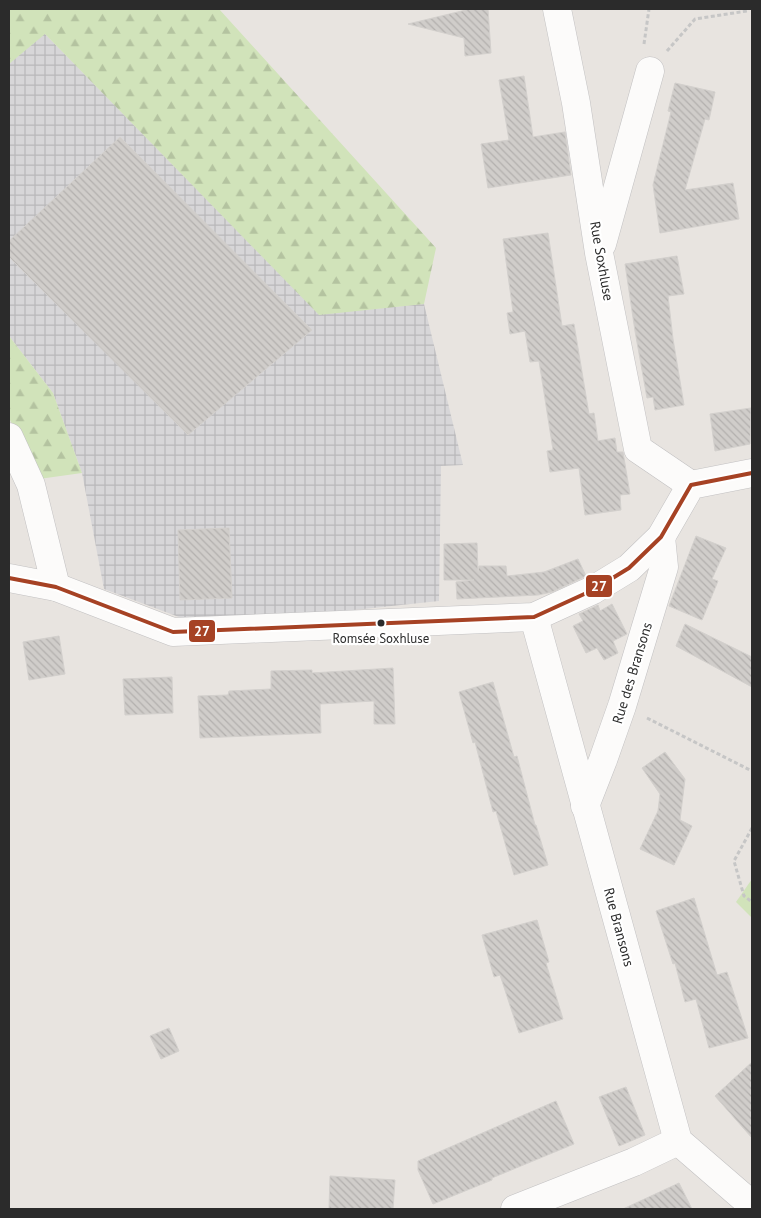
<svg xmlns="http://www.w3.org/2000/svg" width="761" height="1218" font-family="'PT Sans',sans-serif">
  <style>
    .industrial { fill: url(#industrial-grid) }
    .grass { fill: #d1e3ba }
    .forest { fill: url(#forest-firs) }
    .building { fill: url(#building-back-hatch); stroke: #d3d0cd }
    .lines { fill: none; stroke-linecap: round; stroke-linejoin: round }
    .minor-casing { stroke: #c2c1c2; stroke-width: 29 }
    .path { stroke: #c6c6c6; stroke-width: 3; stroke-dasharray: 4 2.5; stroke-linecap: butt }
    .minor { stroke: #fcfbfa; stroke-width: 28 }
    .bus-1-casing { stroke: #fff; stroke-width: 8 }
    .bus-1 { stroke: #a64224; stroke-width: 4 }
    .bus-dot { fill: #2b2b2b; stroke: #fff; stroke-width: 2 }
    .labels { text-anchor: middle; stroke-width: 4.5; stroke-linejoin: round; paint-order: stroke }
    .bus-label { font-size: 13px; fill: #2b2b2b; stroke: #fff }
    .street-label { font-size: 14px; fill: #2b2b2b; stroke: #fff }
    .line-badge { stroke: #fff; stroke-width: 2 }
    .badge-label { font-size: 14px; text-anchor: middle; font-weight: bold; fill: #fff }
  </style>
  <defs>
    <pattern id="industrial-grid" width="8" height="8" patternUnits="userSpaceOnUse" patternTransform="scale(1.25)"><rect width="8" height="8" fill="#d7d6d8"/><path d="M0 4h8M4 0v8" fill="none" stroke="#b9b8ba"/></pattern>
    <pattern id="forest-firs" width="22" height="20" patternUnits="userSpaceOnUse" patternTransform="scale(1.25)"><rect width="22" height="20" fill="#d1e3ba"/><path d="M5 1l3.5 6h-7zM16 11l3.5 6h-7z" fill="#b4c3a0"/></pattern>
    <pattern id="building-back-hatch" width="6" height="6" patternUnits="userSpaceOnUse" patternTransform="scale(1.25)"><rect width="6" height="6" fill="#d0cdca"/><path d="M-1 5l2 2M0 0l6 6M5-1l2 2" fill="none" stroke="#b3b0ae"/></pattern>
  </defs>
  <rect width="100%" height="100%" fill="#e8e4e0"/>
  <polygon class="industrial" points="44,33 319,314 424,304 463,465 441,466 439,601 203,626 104,589 82,473 53,393 9,336 9,64"/>
  <polygon class="grass" points="752,879 752,918 736,902"/>
  <g class="forest">
    <polygon points="9,9 219,9 436,248 424,304 319,315 45,34 9,64"/>
    <polygon points="9,336 53,393 82,473 39,479 9,418"/>
  </g>
  <g class="building">
    <polygon points="470,9 488,9 491,53 465,56 464,38 408,24"/>
    <polygon points="524,76 533,137 565,132 571,175 488,188 481,144 509,140 499,80"/>
    <polygon points="675,83 715,92 709,120 705,119 685,190 733,183 739,219 660,233 653,185 671,112 668,111"/>
    <polygon points="120,137 312,330 188,435 9,257 9,241"/>
    <polygon points="548,233 562,326 574,324 589,414 594,413 598,441 615,438 617,452 623,452 630,494 620,495 621,510 585,515 579,468 550,472 547,451 553,450 539,361 530,362 525,331 510,334 507,313 513,312 503,239"/>
    <polygon points="677,256 684,294 668,296 673,339 684,405 655,410 653,397 647,398 635,331 625,264"/>
    <polygon points="751,408 750,444 715,451 710,414"/>
    <polygon points="229,528 232,598 180,600 178,530"/>
    <polygon points="696,536 726,548 712,579 718,581 702,620 669,606"/>
    <polygon points="477,543 478,572 479,566 506,566 507,576 544,572 578,559 586,576 552,592 538,595 457,599 456,582 474,580 444,580 444,544"/>
    <polygon points="612,604 627,634 613,641 618,653 604,660 597,648 586,653 573,626 583,621 579,614 598,605 600,611"/>
    <polygon points="685,624 752,657 752,687 676,646"/>
    <polygon points="59,636 65,674 29,680 23,642"/>
    <polygon points="393,668 395,724 374,724 374,701 320,704 321,733 200,738 198,696 228,695 229,691 271,689 271,671 312,670 312,673"/>
    <polygon points="172,677 173,713 125,715 123,679"/>
    <polygon points="493,682 514,757 517,756 535,825 536,825 548,865 514,875 496,811 493,812 475,742 473,743 459,692"/>
    <polygon points="665,752 685,779 680,820 692,826 674,865 640,849 658,811 660,794 642,768"/>
    <polygon points="694,898 717,975 727,972 748,1038 709,1048 696,999 685,1002 675,963 673,964 656,911"/>
    <polygon points="537,920 549,962 546,963 563,1019 519,1033 500,975 494,977 482,935"/>
    <polygon points="169,1028 179,1051 161,1059 150,1036"/>
    <polygon points="752,1062 752,1138 715,1096"/>
    <polygon points="626,1087 645,1135 619,1146 599,1097"/>
    <polygon points="556,1101 574,1144 492,1178 492,1180 433,1204 418,1170 418,1161"/>
    <polygon points="330,1176 395,1180 393,1209 329,1209"/>
    <polygon points="679,1183 692,1209 623,1209"/>
  </g>
  <g class="lines">
    <g class="minor-casing">
      <g id="minor">
        <polyline points="557,9 576,103 599,253 638,449 691,485"/>
        <polyline points="602,244 650,71"/>
        <polyline points="9,437 31,485 56,587"/>
        <polyline points="9,578 56,587 173,632 534,617 593,590 629,568 661,537 691,485 752,473"/>
        <polyline points="534,617 678,1141 752,1205"/>
        <polyline points="585,806 603,760 622,706 664,567 661,537"/>
        <polyline points="515,1209 634,1162 678,1141"/>
      </g>
    </g>
    <g class="path">
      <polyline points="644,44 649,9"/>
      <polyline points="667,51 695,19 747,11"/>
      <polyline points="647,718 752,771"/>
      <polyline points="752,828 734,861 744,896 752,902"/>
    </g>
    <use href="#minor" class="minor"/>
    <g class="bus-1-casing">
      <polyline id="bus-1" points="9,578 56,587 173,632 534,617 593,590 629,568 661,537 691,485 752,473"/>
    </g>
    <use href="#bus-1" class="bus-1"/>
  </g>
  <circle class="bus-dot" cx="381" cy="623" r="4.5"/>
  <g class="labels">
    <g class="bus-label">
      <text x="381" y="643">Romsée Soxhluse</text>
    </g>
    <g class="street-label">
      <text transform="translate(602 261) rotate(80)" y="5">Rue Soxhluse</text>
      <text transform="translate(632 673) rotate(-73)" y="5">Rue des Bransons</text>
      <text transform="translate(619 927) rotate(75)" y="5">Rue Bransons</text>
    </g>
  </g>
  <g class="line-badge">
    <rect x="585" y="574" width="28" height="24" rx="5" fill="#a64224"/>
    <rect x="188" y="619" width="28" height="24" rx="5" fill="#a64224"/>
  </g>
  <g class="badge-label">
    <text x="599" y="591">27</text>
    <text x="202" y="636">27</text>
  </g>
  <rect width="761" height="1218" fill="none" stroke="#2b2b2b" stroke-width="20"/>
</svg>
